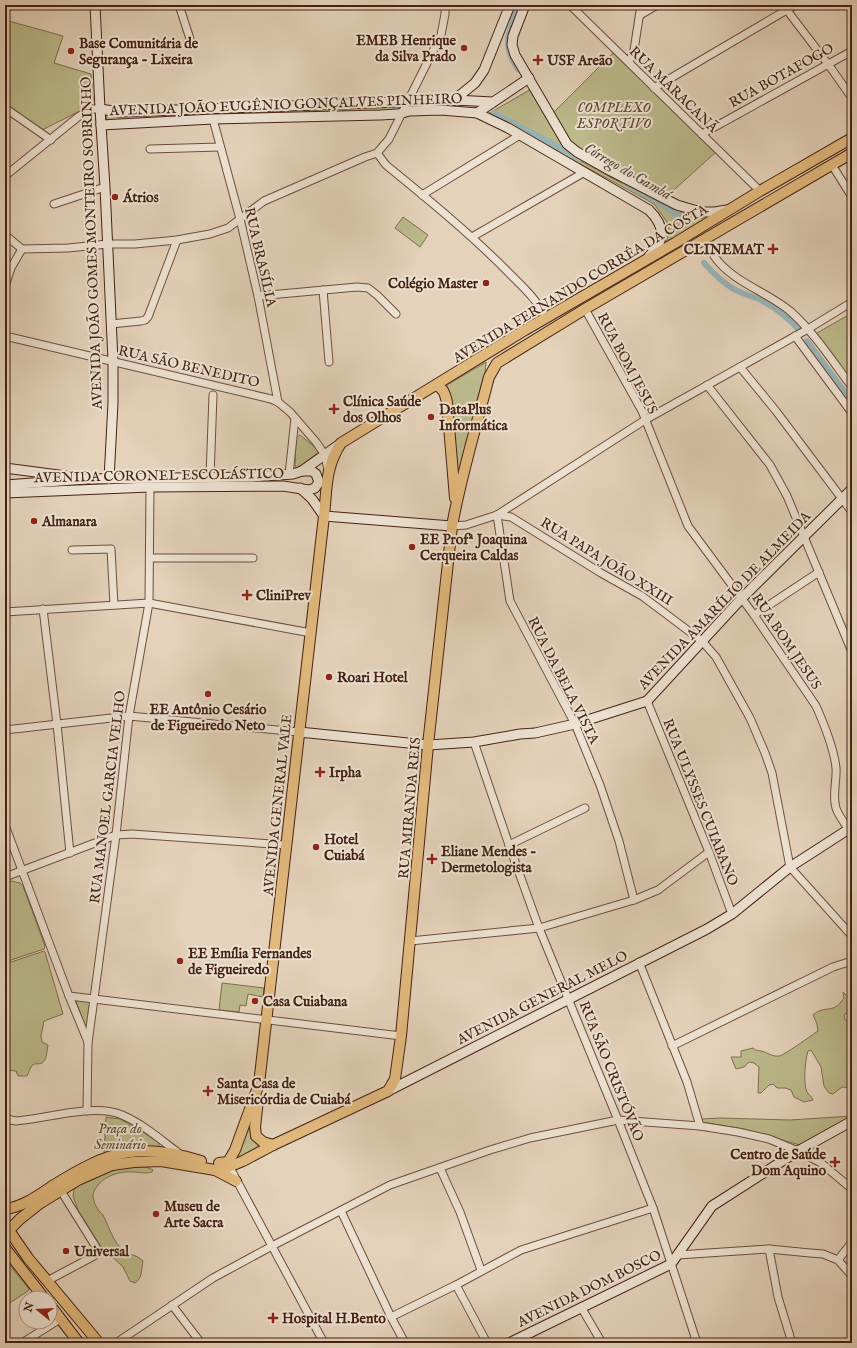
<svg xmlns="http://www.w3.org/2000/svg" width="857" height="1348" font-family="'IM FELL English',serif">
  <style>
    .green { fill: #bcba8b; stroke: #806e50; fill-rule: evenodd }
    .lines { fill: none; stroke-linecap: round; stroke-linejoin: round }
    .canal { stroke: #99b5b9; stroke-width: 6 }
    .street-casing { stroke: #6d4e3e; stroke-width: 9 }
    .secondary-casing { stroke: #452214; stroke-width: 11 }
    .primary-casing { stroke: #452214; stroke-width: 12 }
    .street { stroke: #ede2d2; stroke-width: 7 }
    .secondary { stroke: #ede2d2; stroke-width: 9 }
    .primary { stroke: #e2b97d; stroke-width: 10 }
    .poi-dot { fill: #8f2418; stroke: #ede2d2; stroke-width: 1.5 }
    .labels { text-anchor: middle; stroke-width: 4; stroke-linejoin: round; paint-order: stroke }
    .poi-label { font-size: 14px; font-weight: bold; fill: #452214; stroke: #ede2d2; text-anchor: start }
    .street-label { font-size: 14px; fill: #452214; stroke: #ede2d2 }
    .park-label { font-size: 14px; font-style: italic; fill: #634832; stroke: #ede2d2 }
    .water-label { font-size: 15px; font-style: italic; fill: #5a473d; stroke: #ede2d2 }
  </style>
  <rect width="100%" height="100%" fill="#e4d2ba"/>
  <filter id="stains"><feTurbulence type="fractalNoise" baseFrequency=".005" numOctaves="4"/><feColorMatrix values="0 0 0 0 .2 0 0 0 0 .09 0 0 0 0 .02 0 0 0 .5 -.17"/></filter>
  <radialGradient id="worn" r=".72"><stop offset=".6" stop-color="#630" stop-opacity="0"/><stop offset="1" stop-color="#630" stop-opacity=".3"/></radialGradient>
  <g class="green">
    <polygon points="5,20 63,36 54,63 91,74 93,100 90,106 42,130 5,106"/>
    <polygon points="613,53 667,103 716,152 666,197 577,151 552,114"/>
    <path d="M 533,88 L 564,142 L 680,211 L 703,219 L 715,218 L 666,247 L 669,225 L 655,205 L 649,201 L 488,114 ZM 532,93 L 568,151 L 653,197 L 683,216 L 687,219 L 683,222 C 674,210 660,204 647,197 L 494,114 L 495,112 L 564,148 Z"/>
    <polygon points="397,107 397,112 107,123 106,115"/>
    <polygon points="403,217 428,235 420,247 395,228"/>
    <polygon points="852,313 852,385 816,338 817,333"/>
    <polygon points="486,362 485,374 477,400 459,477 457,477 451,400 447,385"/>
    <polygon points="300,435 316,448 319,452 297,468 295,466 296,438"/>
    <polygon points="11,881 20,883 23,886 45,946 44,949 5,962 5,883"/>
    <path d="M 44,951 L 45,952 L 63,1014 L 44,1021 L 41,1036 L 42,1042 L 48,1045 C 47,1050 47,1060 42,1063 C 38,1065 34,1062 31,1067 C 29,1070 29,1073 27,1076 L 18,1076 L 16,1071 L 5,1070 L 5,964 Z"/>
    <polygon points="222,983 264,988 263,997 248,994 246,1006 240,1005 239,1012 219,1010"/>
    <path d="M 843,992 L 847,996 L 852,997 L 852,1010 L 844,1015 L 845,1020 L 852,1024 L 852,1088 L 842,1087 L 833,1094 L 829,1093 L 824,1086 L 821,1067 L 811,1050 L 808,1051 C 805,1060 803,1084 807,1092 C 809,1095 812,1097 813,1100 L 804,1102 L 794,1097 L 791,1090 L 785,1088 L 777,1088 L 773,1084 L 769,1085 L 761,1093 L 758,1093 L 759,1067 L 754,1063 L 749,1062 L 744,1067 L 736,1069 L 731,1057 L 741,1057 L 741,1051 L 753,1048 C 756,1051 757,1050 761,1051 C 767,1052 772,1057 779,1056 C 783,1056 812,1035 818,1031 L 817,1024 L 813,1015 C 821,1007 830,1011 837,1006 C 840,1004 842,1000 844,998 Z"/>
    <polygon points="75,999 90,1001 87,1025 85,1025"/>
    <polygon points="253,1114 263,1145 236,1162 234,1160"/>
    <polygon points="852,1116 800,1145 744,1129 702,1122 701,1119 721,1118 790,1120"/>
    <polygon points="106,1117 120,1119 140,1130 159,1143 159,1148 104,1154"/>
    <path d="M 124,1167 C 133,1167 145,1165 153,1170 L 152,1172 C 146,1174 139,1172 133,1172 C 121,1171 106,1175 98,1185 C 96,1188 93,1191 93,1196 C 93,1202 98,1211 103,1215 C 109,1226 113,1243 124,1251 C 131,1256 136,1254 143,1261 C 141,1269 143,1278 135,1283 L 130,1281 L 123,1267 L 99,1244 L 78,1210 L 73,1196 L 74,1190 L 78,1186 L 114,1169 Z"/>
    <polygon points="5,1259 29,1289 28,1291 5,1306"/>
  </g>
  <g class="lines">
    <g class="canal">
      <path d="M 518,69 C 500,43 510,31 519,5"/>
      <polyline points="397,109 398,109"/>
      <polyline points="494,113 579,158"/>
      <polyline points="624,182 661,204 685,221"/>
      <path d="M 704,263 C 712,272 721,281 732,288 C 740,293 751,296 761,300 C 776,308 789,318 800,331"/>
      <polyline points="807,341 852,402"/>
    </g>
    <g class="street-casing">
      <g id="street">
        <polyline points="179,5 191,42"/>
        <polyline points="570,5 760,191"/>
        <polyline points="783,5 828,64 852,98"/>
        <polyline points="640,15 657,5"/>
        <polyline points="629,62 634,50 641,5"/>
        <polyline points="654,88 795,5"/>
        <polyline points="5,108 51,140"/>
        <polyline points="213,119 240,219 258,296 278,402"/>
        <polyline points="702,134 852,51"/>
        <polyline points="150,149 220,147"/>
        <path d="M 377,153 L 386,165 C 429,200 473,236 512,276 C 524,288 539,302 546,318"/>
        <polyline points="832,165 852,197"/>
        <polyline points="5,176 78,117 91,109 100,109"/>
        <polyline points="422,195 520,135"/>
        <polyline points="54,204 105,187"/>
        <polyline points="5,235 22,249 68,248 108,244 135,244 177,240 210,234 228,228 264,201 365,157 377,153 389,139 441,35 445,14 445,5"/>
        <polyline points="472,237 583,173"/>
        <path d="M 714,256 C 732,282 766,291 790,311 C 814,332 833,362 852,387"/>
        <polyline points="5,286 11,268 22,249"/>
        <polyline points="323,290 329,362"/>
        <polyline points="258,296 357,287 368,288 377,295 396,314"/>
        <path d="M 585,309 L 642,411 L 688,526 L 754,615 L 816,706 C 824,724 834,748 836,768 C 837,781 832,795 836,808 C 838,815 845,823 848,829"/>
        <polyline points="111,324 141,321 145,320 148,317 177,240"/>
        <polyline points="5,336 271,399 278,402 290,412 316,442 325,455 328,470"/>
        <polyline points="795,336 852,413"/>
        <polyline points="740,367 776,411 852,512"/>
        <polyline points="707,385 770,465 787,496 852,652"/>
        <polyline points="289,475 295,418"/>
        <polyline points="210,477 213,395"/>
        <polyline points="497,515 645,420 808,329 852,302"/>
        <polyline points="497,515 510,601 575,724 600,785 619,841 634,900"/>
        <polyline points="452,526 466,525 497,515 511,517 601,573 642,596 702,641 716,657 750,718 765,753 772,773 790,867 852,936"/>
        <polyline points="72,550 111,549 114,605"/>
        <polyline points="150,558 253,558"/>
        <polyline points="43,609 57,724 70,853"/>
        <polyline points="5,612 149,603 311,633"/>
        <polyline points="754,615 819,572"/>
        <polyline points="647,701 709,852 732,914"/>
        <polyline points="5,730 129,716 299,732"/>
        <polyline points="474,742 509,845 539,928 618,1120 653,1208 697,1343"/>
        <polyline points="5,825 69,996 88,1042"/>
        <polyline points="509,845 585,808"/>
        <polyline points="5,877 116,835 132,834 286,845"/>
        <polyline points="410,941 539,928 634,900 658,890 709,852"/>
        <polyline points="639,962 687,1082 700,1126"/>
        <polyline points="69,996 401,1036"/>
        <polyline points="672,1046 833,967 852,961"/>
        <polyline points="87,1111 88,1043 116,835 129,716 149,603 150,487"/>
        <path d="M 5,1117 L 11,1120 L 16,1121 C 46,1119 94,1103 122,1115 C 143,1124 161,1140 180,1154"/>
        <polyline points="229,1166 324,1343"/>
        <polyline points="440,1168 460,1212 481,1270"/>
        <polyline points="341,1211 391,1317 405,1343"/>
        <polyline points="769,1249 778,1297 792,1343"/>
        <polyline points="678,1255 769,1249 810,1253 823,1254 838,1260 852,1276"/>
        <polyline points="838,1260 852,1242"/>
        <polyline points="47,1281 94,1256 97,1251 96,1247 61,1191"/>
        <polyline points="456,1285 487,1343"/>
        <polyline points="172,1305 201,1343"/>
        <polyline points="581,1307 602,1343"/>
        <polyline points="391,1317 456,1285 521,1250 653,1208"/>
        <polyline points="22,1343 60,1319"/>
        <polyline points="116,1343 213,1278 272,1246 390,1185 490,1150 530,1138 618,1120 700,1126 738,1132 769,1139 798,1151 821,1163 852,1189"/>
      </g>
    </g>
    <g class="secondary-casing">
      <g id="secondary">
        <polyline points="95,5 100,109 105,187 113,361 113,403 109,479"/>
        <polyline points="525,5 513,36 512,45 515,55 567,144 577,152 611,171 677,205 701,212 715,212 727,210"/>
        <polyline points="454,100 475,83 484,70 510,5"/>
        <polyline points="100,109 120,112 454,100 493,102"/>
        <polyline points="477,113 529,78"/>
        <path d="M 101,125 L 213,119 L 380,115 L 398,114 L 410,111 L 441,110 L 477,113 L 508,128 L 649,210 C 665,226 666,240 649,256"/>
        <polyline points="5,468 66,476"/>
        <polyline points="5,485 87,479 252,477 293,474 302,471 340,444"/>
        <polyline points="300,488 312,499 324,516 452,526"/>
        <polyline points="5,493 150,487 283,486 309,490 315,488 319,482 316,474 312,471 302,471"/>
        <polyline points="299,732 428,745 474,742 520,734 535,733 575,724 647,701 742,598 852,489"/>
        <polyline points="388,1091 707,929 732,914 790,867 852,827"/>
        <polyline points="509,1343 671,1264 712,1206 798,1151 852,1121"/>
      </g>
    </g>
    <g class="primary-casing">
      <g id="primary">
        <path d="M 436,385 C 444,389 445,394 447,402 L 455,498"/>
        <polyline points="258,1100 255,1127 256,1136 263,1142 273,1145"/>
        <path d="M 219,1163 L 228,1162 L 235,1150 L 259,1084 L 324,516 C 327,488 325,468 341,443 L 525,330 L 675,243 L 760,191 L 852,138"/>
        <polyline points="215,1170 236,1181"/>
        <path d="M 5,1209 C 23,1207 39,1195 54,1185 C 109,1151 138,1141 201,1161"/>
        <polyline points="6,1226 28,1258 99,1343"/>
        <path d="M 5,1234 L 20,1219 L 39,1204 L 78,1180 L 112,1165 L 134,1162 L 161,1161 L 215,1170 L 226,1168 L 243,1161 L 273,1145 L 388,1091 L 395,1079 L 401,1036 L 428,745 L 452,526 C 461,476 476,427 489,377 L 497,363 L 585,309 L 852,153"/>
        <polyline points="5,1248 44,1298"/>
        <polyline points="50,1305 79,1343"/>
      </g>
    </g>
    <use href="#street" class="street"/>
    <use href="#secondary" class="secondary"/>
    <use href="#primary" class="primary"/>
  </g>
  <g class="poi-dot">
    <circle cx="464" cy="48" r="4"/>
    <circle cx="71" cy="51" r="4"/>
    <path d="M536 54h4v4h4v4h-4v4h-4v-4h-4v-4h4z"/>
    <circle cx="115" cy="197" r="4"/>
    <path d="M771 243h4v4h4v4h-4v4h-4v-4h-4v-4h4z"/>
    <circle cx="486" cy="283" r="4"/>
    <path d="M332 403h4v4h4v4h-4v4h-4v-4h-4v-4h4z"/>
    <circle cx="431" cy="417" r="4"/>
    <circle cx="34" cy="521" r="4"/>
    <circle cx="412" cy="547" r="4"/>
    <path d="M245 589h4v4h4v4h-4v4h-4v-4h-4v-4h4z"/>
    <circle cx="329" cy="677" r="4"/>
    <circle cx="208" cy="694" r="4"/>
    <path d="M318 766h4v4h4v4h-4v4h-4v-4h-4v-4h4z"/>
    <circle cx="316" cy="847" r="4"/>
    <path d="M430 853h4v4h4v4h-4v4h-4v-4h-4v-4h4z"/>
    <circle cx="180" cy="961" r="4"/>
    <circle cx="255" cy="1001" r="4"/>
    <path d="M206 1085h4v4h4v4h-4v4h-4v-4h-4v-4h4z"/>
    <path d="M833 1156h4v4h4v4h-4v4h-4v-4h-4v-4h4z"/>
    <circle cx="156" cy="1214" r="4"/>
    <circle cx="66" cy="1251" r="4"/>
    <path d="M271 1312h4v4h4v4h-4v4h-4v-4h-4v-4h4z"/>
  </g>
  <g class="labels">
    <g class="poi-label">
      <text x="456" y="45" text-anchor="end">EMEB Henrique<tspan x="456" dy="16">da Silva Prado</tspan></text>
      <text x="79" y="48">Base Comunitária de<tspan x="79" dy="16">Segurança - Lixeira</tspan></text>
      <text x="547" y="65">USF Areão</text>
      <text x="123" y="202">Átrios</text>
      <text x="764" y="254" text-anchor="end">CLINEMAT</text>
      <text x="478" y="288" text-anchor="end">Colégio Master</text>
      <text x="343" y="406">Clínica Saúde<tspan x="343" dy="16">dos Olhos</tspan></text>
      <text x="439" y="414">DataPlus<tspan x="439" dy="16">Informática</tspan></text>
      <text x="42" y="526">Almanara</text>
      <text x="420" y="544">EE Profª Joaquina<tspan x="420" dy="16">Cerqueira Caldas</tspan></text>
      <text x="256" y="600">CliniPrev</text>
      <text x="337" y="682">Roari Hotel</text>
      <text x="208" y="714" text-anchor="middle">EE Antônio Cesário<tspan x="208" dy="16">de Figueiredo Neto</tspan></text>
      <text x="329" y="777">Irpha</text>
      <text x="324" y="844">Hotel<tspan x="324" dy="16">Cuiabá</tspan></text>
      <text x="441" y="856">Eliane Mendes -<tspan x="441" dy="16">Dermetologista</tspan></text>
      <text x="188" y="958">EE Emília Fernandes<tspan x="188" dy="16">de Figueiredo</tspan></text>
      <text x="263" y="1006">Casa Cuiabana</text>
      <text x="217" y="1088">Santa Casa de<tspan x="217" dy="16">Misericórdia de Cuiabá</tspan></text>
      <text x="826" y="1159" text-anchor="end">Centro de Saúde<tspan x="826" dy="16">Dom Aquino</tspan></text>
      <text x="164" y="1211">Museu de<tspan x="164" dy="16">Arte Sacra</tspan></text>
      <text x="74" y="1256">Universal</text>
      <text x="282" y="1323">Hospital H.Bento</text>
    </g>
    <g class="street-label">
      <text transform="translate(781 75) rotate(-29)" y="5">RUA BOTAFOGO</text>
      <text transform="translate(674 89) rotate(44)" y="5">RUA MARACANÃ</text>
      <text transform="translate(286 104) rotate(-2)" y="5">AVENIDA JOÃO EUGÊNIO GONÇALVES PINHEIRO</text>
      <text transform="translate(91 243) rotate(-92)" y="5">AVENIDA JOÃO GOMES MONTEIRO SOBRINHO</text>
      <text transform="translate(261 257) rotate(77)" y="5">RUA BRASÍLIA</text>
      <text transform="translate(580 283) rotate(-31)" y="5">AVENIDA FERNANDO CORRÊA DA COSTA</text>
      <text transform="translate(628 363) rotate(62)" y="5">RUA BOM JESUS</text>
      <text transform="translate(189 366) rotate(13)" y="5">RUA SÃO BENEDITO</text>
      <text transform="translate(159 475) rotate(-1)" y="5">AVENIDA CORONEL ESCOLÁSTICO</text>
      <text transform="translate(607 561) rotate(32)" y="5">RUA PAPA JOÃO XXIII</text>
      <text transform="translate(724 600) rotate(-46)" y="5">AVENIDA AMARÍLIO DE ALMEIDA</text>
      <text transform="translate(787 641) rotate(56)" y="5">RUA BOM JESUS</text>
      <text transform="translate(564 680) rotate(63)" y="5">RUA DA BELA VISTA</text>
      <text transform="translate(107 797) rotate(-83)" y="5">RUA MANOEL GARCIA VELHO</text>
      <text transform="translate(701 802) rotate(68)" y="5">RUA ULYSSES CUIABANO</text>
      <text transform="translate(277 805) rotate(-84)" y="5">AVENIDA GENERAL VALE</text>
      <text transform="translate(409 808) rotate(-85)" y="5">RUA MIRANDA REIS</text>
      <text transform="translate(542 997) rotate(-27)" y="5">AVENIDA GENERAL MELO</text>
      <text transform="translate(612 1071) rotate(68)" y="5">RUA SÃO CRISTÓVÃO</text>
      <text transform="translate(589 1288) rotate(-26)" y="5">AVENIDA DOM BOSCO</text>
    </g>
    <g class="park-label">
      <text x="614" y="112">COMPLEXO<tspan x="614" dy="16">ESPORTIVO</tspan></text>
      <text x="120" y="1133">Praça do<tspan x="120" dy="16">Seminário</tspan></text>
    </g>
    <g class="water-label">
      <text transform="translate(628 171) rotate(30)" y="5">Córrego do Gambá</text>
    </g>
  </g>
  <rect width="857" height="1348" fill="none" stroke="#e4d2ba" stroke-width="20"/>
  <rect x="6" y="6" width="845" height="1336" fill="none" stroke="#452214" stroke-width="2"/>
  <rect x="10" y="10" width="837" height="1328" fill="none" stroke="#452214"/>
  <g transform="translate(38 1310) rotate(288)"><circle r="19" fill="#ede2d2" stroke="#aa9586"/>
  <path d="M0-3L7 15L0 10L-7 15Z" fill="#8f2418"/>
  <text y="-6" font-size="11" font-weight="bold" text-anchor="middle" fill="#452214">N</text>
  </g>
  <rect width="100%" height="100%" filter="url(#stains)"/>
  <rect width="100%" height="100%" fill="url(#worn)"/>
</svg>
